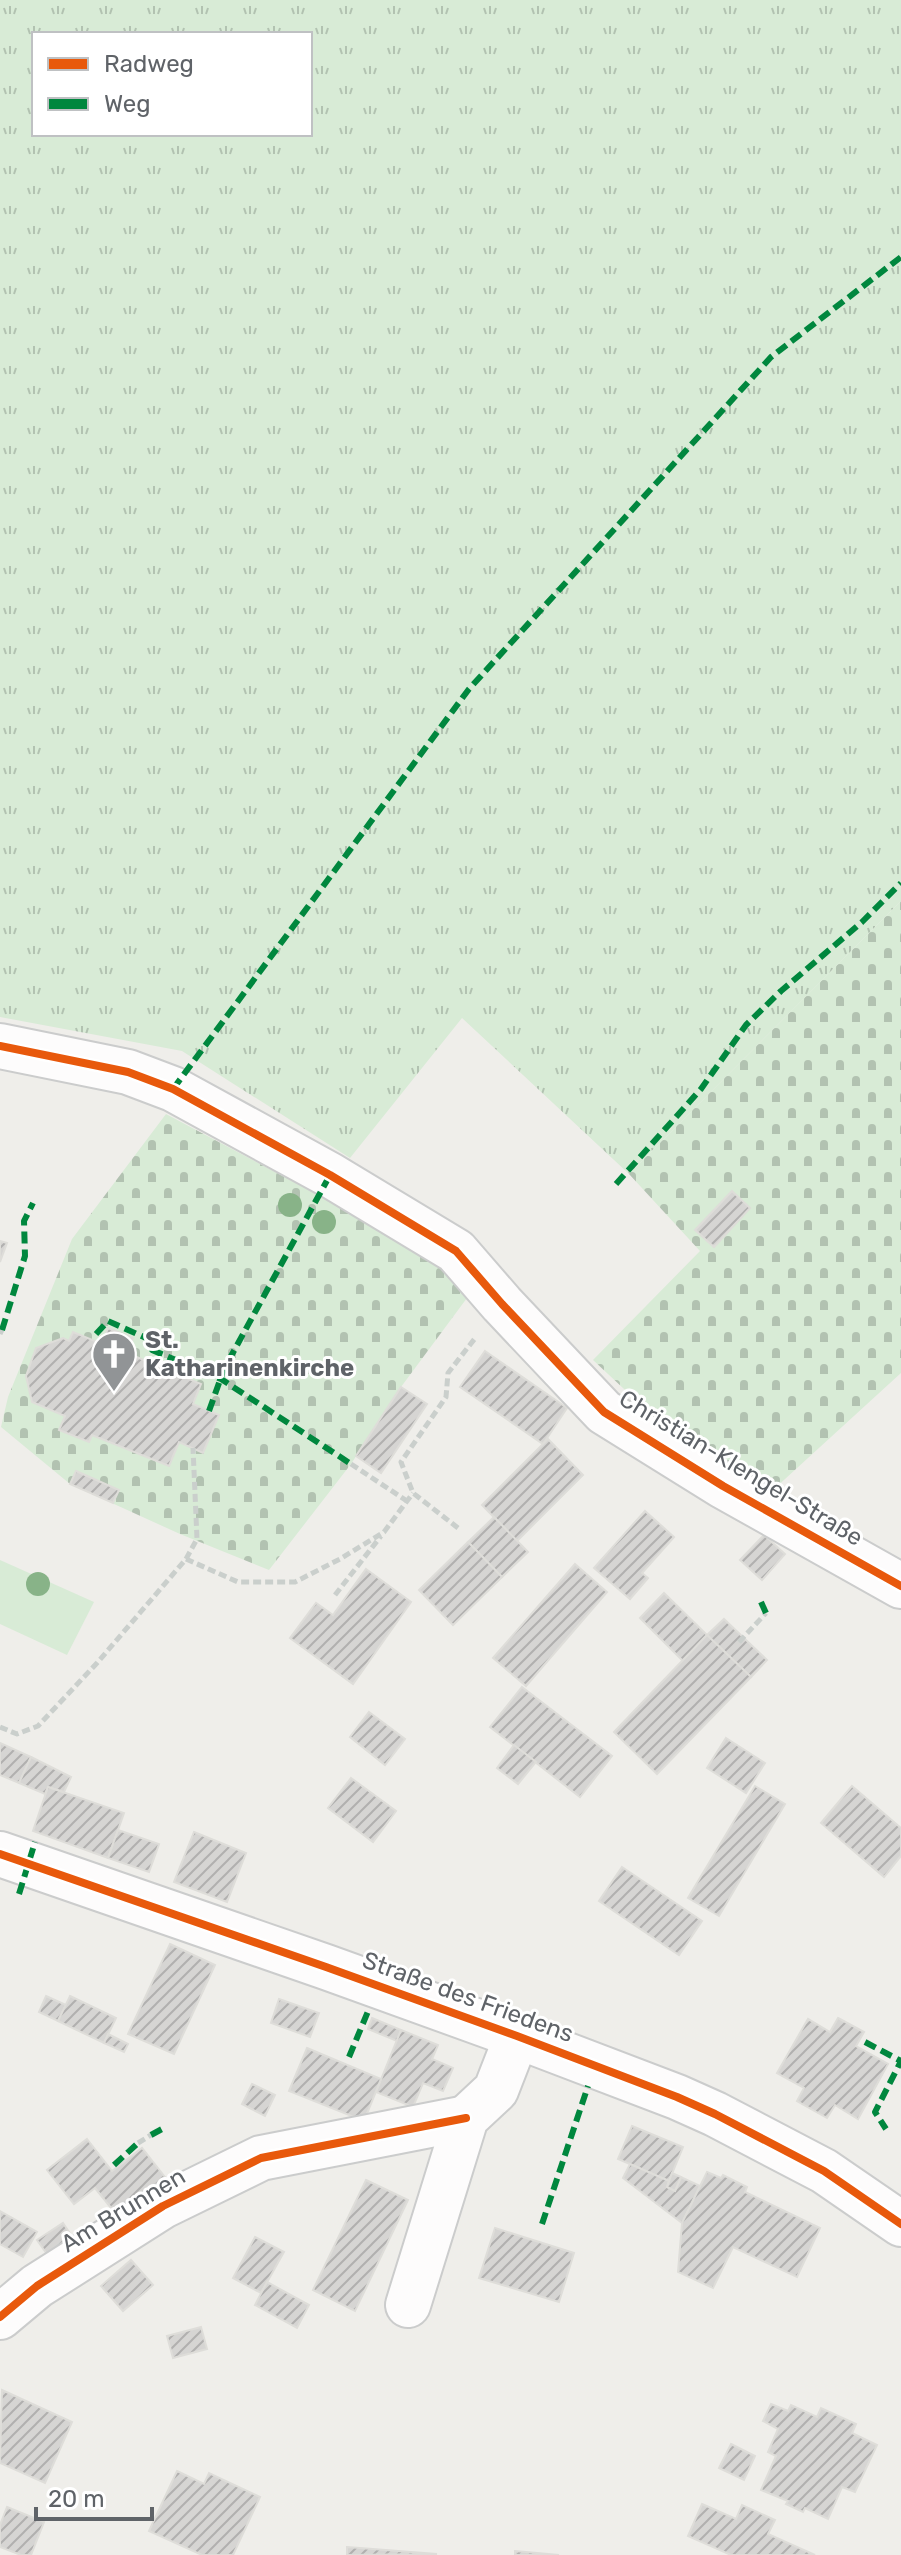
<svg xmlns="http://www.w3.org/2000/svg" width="901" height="2555" font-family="Rubik,sans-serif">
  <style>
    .grass { fill: url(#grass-tufts); fill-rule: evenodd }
    .cemetery { fill: url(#cemetery-stones) }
    .green { fill: #d8ebd6 }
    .building { fill: url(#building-hatch); stroke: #deddd9; stroke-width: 2 }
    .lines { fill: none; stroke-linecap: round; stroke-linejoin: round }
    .street-casing { stroke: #cbcccc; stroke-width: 48 }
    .path { stroke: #cacfcc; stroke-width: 5; stroke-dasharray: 8 4; stroke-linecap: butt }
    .street { stroke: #fdfcfc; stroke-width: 44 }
    .quiet { stroke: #00873e; stroke-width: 6; stroke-dasharray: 12 6; stroke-linecap: butt }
    .cycleway-casing { stroke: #fff; stroke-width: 13 }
    .cycleway { stroke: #e8590c; stroke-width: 8 }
    .tree { fill: #88b388 }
    .labels { text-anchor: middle; stroke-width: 6; stroke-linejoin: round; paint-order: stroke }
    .poi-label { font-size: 24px; font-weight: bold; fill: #5f6368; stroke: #fff; text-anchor: start }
    .street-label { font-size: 24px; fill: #5f6368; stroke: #fff }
  </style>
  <defs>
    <pattern id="grass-tufts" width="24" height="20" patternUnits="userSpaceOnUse" patternTransform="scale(2)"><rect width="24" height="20" fill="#d8ebd6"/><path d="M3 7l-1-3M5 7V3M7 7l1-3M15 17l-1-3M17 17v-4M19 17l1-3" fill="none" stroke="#b2c2b1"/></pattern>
    <pattern id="cemetery-stones" width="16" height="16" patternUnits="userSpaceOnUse" patternTransform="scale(2)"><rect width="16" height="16" fill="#d8ebd6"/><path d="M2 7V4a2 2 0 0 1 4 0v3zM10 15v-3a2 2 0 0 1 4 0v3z" fill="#b2c2b1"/></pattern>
    <pattern id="building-hatch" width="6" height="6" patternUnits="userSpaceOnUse" patternTransform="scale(2)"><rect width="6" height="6" fill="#d6d5d3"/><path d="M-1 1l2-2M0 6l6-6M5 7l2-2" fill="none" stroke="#b1b0af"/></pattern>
  </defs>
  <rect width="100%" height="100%" fill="#efeeea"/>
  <path class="grass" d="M 0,0 L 901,0 L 901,901 L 629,1174 L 462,1018 L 350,1158 L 182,1051 L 0,1017 ZM 34,34 L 310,34 L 310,134 L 34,134 Z"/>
  <g class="cemetery">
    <polygon points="901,901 901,1373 773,1490 670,1432 593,1360 700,1251 629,1174"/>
    <polygon points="166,1114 464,1272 467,1298 401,1387 351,1464 269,1570 180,1534 70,1484 1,1427 8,1397 72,1239"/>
  </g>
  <polygon class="green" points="0,1560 94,1602 67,1655 0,1624"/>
  <g class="building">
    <polygon points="732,1191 750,1208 714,1247 695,1230"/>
    <polygon points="0,1241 7,1243 0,1262"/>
    <polygon points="108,1328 133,1338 127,1353 201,1384 193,1404 219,1415 203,1453 179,1442 169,1466 92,1435 89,1442 59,1430 65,1416 32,1402 26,1376 36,1348 63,1338 69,1341 73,1332 102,1344"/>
    <polygon points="485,1351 567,1408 543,1444 460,1387"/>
    <polygon points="401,1387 427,1404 381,1473 356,1456"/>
    <polygon points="548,1439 583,1475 517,1541 482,1505"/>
    <polygon points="76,1471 119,1490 113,1503 70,1484"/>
    <polygon points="645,1511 674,1537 642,1573 648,1578 630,1599 594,1568"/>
    <polygon points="494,1517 528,1552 502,1577 468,1542"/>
    <polygon points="764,1535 785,1554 762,1580 740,1560"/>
    <polygon points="468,1542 502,1577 453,1625 419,1590"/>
    <polygon points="575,1564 607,1592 526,1686 493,1658"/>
    <polygon points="366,1569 411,1602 353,1684 290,1638 316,1603 333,1615"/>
    <polygon points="664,1593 707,1635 683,1661 640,1618"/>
    <polygon points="724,1619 767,1660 751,1677 707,1635"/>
    <polygon points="707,1635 751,1677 657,1774 614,1732"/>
    <polygon points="522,1687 612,1756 580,1797 490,1727"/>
    <polygon points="369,1712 405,1739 385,1765 350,1737"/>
    <polygon points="726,1738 765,1763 746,1793 707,1768"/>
    <polygon points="0,1743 31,1757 19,1783 0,1775"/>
    <polygon points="514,1745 536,1762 518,1784 497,1768"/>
    <polygon points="31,1757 71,1777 64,1792 48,1787 45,1794 19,1783"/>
    <polygon points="351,1778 396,1811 373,1842 328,1808"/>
    <polygon points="755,1786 785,1804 719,1916 688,1898"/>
    <polygon points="852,1786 901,1828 901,1856 884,1877 821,1823"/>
    <polygon points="48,1787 124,1813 108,1858 33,1831"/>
    <polygon points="118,1830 159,1844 149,1872 108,1858"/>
    <polygon points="194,1832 246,1853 227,1902 174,1882"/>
    <polygon points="622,1867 702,1921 679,1955 599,1901"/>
    <polygon points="170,1944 215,1965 174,2054 128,2034"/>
    <polygon points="46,1996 66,2005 58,2021 39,2012"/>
    <polygon points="70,1996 116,2018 104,2043 58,2021"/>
    <polygon points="279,1999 319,2013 310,2037 271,2023"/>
    <polygon points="372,2018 401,2030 397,2041 368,2029"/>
    <polygon points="838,2018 864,2032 856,2046 888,2064 858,2119 835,2105 827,2118 797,2101 804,2088 777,2073 808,2019 830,2032"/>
    <polygon points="401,2030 438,2045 432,2059 453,2068 443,2091 423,2083 413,2107 376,2092"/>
    <polygon points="108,2034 128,2044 124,2052 104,2043"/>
    <polygon points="307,2048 381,2079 364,2121 289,2091"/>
    <polygon points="252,2084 275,2095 265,2116 242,2104"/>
    <polygon points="632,2126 683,2147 669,2181 618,2159"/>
    <polygon points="87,2139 112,2171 142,2148 172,2186 124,2224 95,2188 74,2204 47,2170"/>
    <polygon points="630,2164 669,2181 667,2187 675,2191 681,2177 700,2186 682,2223 623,2178"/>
    <polygon points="707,2172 721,2178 723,2175 747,2187 745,2192 820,2228 797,2277 733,2247 713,2288 678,2272 682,2223"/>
    <polygon points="672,2173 681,2177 675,2191 667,2187"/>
    <polygon points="366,2180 408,2200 355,2311 313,2290"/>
    <polygon points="0,2211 37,2232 23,2257 0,2244"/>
    <polygon points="63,2223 75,2241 49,2257 37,2240"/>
    <polygon points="495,2228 574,2253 559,2302 479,2278"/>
    <polygon points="255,2237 284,2252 261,2293 233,2278"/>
    <polygon points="131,2260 153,2285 123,2311 101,2286"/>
    <polygon points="267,2282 309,2305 297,2328 255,2305"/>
    <polygon points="201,2327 207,2349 173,2358 167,2336"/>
    <polygon points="2,2390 72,2422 45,2483 0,2463"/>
    <polygon points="771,2404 788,2411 791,2405 817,2417 821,2408 856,2424 852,2433 877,2445 855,2492 842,2487 828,2519 805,2508 803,2512 786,2504 788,2501 761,2490 776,2456 768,2452 778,2429 763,2421"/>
    <polygon points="731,2444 755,2456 744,2480 719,2468"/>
    <polygon points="177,2471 204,2484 209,2473 260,2497 233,2555 202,2555 149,2531"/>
    <polygon points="702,2504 736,2519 742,2505 775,2520 768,2534 815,2555 731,2555 688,2536"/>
    <polygon points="7,2507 44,2522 31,2555 21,2555 0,2547 0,2525"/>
    <polygon points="347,2547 437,2554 347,2555"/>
    <polygon points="515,2551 559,2555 515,2555"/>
  </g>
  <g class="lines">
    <g class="street-casing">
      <g id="street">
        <polyline points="0,1046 128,1072 173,1089 330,1175 456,1251 502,1304 604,1412 723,1486 901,1586"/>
        <polyline points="0,1854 326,1967 517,2036 677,2097 715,2114 824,2171 901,2224"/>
        <polyline points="408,2305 466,2118 496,2090 517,2036"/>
        <polyline points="0,2317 37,2286 163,2206 261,2158 466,2118"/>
      </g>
    </g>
    <g class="path">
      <polyline points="0,1334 2,1330"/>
      <polyline points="351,1464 407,1501"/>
      <polyline points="458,1528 413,1493 401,1462 446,1397 448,1373 476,1337"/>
      <polyline points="186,1559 238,1582 295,1582 340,1559 384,1532 413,1493"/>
      <polyline points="335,1595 381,1536"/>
      <polyline points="739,1642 766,1613"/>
      <polyline points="0,1727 17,1734 38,1726 97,1663 186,1559 197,1539 193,1448"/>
      <polyline points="138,2143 151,2135"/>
    </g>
    <use href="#street" class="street"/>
    <g class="quiet">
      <polyline points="173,1089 469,689 771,357 901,257"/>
      <polyline points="616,1184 701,1089 746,1025 781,991 862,922 901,883"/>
      <polyline points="2,1330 25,1256 24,1221 33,1203"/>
      <polyline points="96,1334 108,1321 146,1338 152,1350 221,1379 351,1464"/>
      <polyline points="209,1411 224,1369 330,1175"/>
      <polyline points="761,1602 766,1613"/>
      <polyline points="19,1894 35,1842"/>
      <polyline points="865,2042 901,2061 875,2112 886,2129"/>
      <polyline points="349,2057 369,2009"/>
      <polyline points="151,2135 162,2129"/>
      <polyline points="114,2165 138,2143"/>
      <polyline points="542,2224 588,2086"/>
    </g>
    <g class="cycleway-casing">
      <g id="cycleway">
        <polyline points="0,1046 128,1072 173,1089 330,1175 456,1251 502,1304 604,1412 723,1486 901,1586"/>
        <polyline points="0,1854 326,1967 517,2036 677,2097 715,2114 824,2171 901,2224"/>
        <polyline points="0,2317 37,2286 163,2206 261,2158 466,2118"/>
      </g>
    </g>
    <use href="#cycleway" class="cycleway"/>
  </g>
  <g class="tree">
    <circle cx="290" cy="1205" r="12"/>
    <circle cx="324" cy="1222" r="12"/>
    <circle cx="38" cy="1584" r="12"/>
  </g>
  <defs>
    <g id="church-pin" transform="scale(2.3)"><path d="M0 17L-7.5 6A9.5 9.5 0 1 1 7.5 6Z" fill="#919496" stroke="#fff"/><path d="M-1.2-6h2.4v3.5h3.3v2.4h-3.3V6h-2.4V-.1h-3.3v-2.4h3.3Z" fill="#fff"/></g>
  </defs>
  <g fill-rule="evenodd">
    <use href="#church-pin" x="114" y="1354"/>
  </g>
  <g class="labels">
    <g class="poi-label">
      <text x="145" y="1348">St.<tspan x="145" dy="28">Katharinenkirche</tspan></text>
    </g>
    <g class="street-label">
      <text transform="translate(741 1468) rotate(31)" y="8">Christian-Klengel-Straße</text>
      <text transform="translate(468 1997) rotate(20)" y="8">Straße des Friedens</text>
      <text transform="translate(123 2210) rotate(-31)" y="8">Am Brunnen</text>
    </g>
  </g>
  <rect x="32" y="32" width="280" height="104" fill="#ffffff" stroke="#bfc1c3" stroke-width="2"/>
  <rect x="48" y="58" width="40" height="12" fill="#e8590c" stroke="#bfc1c3" stroke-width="2"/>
  <text x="104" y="72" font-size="24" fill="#5f6368">Radweg</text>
  <rect x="48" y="98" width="40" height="12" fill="#00873e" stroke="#bfc1c3" stroke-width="2"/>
  <text x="104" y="112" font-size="24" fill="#5f6368">Weg</text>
  <path d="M36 2507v12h116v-12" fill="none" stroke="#5f6368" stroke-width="4"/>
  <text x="48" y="2507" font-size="24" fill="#5f6368" stroke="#ffffff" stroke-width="6" paint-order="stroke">20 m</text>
</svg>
